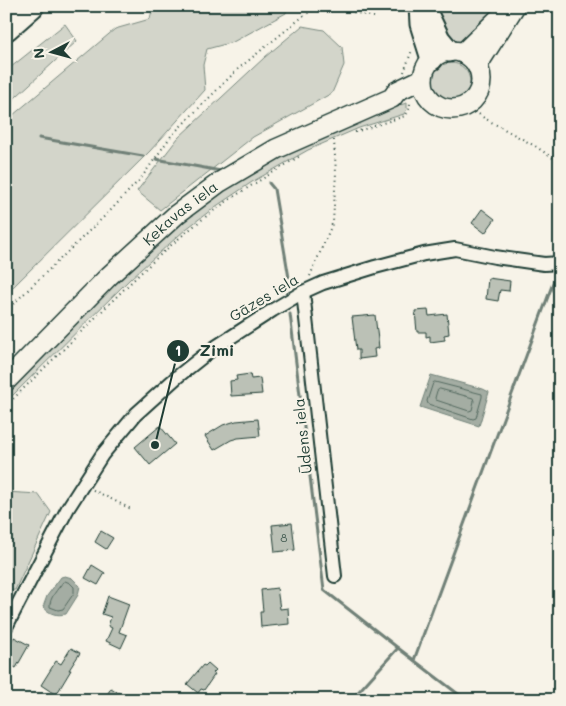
<svg xmlns="http://www.w3.org/2000/svg" width="566" height="706" font-family="Mali,sans-serif">
  <style>
    .green { fill: #d3d5ca; stroke: #79897f }
    .water { fill: #a4ada3; stroke: #6f8077 }
    .lines { fill: none; stroke-linecap: round; stroke-linejoin: round }
    .shore { stroke: #546a60; stroke-width: 1 }
    .stream { stroke: #6f8077; stroke-width: 3 }
    .building { fill: #bbc1b6; stroke: #1f3d34 }
    .street-casing { stroke: #1f3d34; stroke-width: 16 }
    .secondary-casing { stroke: #1f3d34; stroke-width: 22 }
    .primary-casing { stroke: #1f3d34; stroke-width: 25 }
    .highway-casing { stroke: #1f3d34; stroke-width: 28 }
    .path { stroke: #1f3d34; stroke-width: 2; stroke-dasharray: 1 4; stroke-linecap: butt }
    .street { stroke: #f7f3e8; stroke-width: 12 }
    .secondary { stroke: #f7f3e8; stroke-width: 19 }
    .primary { stroke: #f7f3e8; stroke-width: 21 }
    .highway { stroke: #f7f3e8; stroke-width: 24 }
    .labels { text-anchor: middle; stroke-width: 4.5; stroke-linejoin: round; paint-order: stroke }
    .number-label { font-size: 12px; fill: #465e54 }
    .street-label { font-size: 15px; fill: #1f3d34; stroke: #f7f3e8 }
    .leader { fill: none; stroke: #1f3d34; stroke-width: 2 }
    .callout-dot { fill: #1f3d34; stroke: #f7f3e8; stroke-width: 2 }
    .mark-label { font-size: 15px; text-anchor: middle; font-weight: bold; fill: #fff }
    .callout-label { font-size: 16px; text-anchor: middle; font-weight: bold; fill: #1f3d34; stroke: #f7f3e8; stroke-width: 4.5; stroke-linejoin: round; paint-order: stroke }
  </style>
  <rect width="100%" height="100%" fill="#f7f3e8"/>
  <filter id="ink" filterUnits="userSpaceOnUse"><feTurbulence type="fractalNoise" baseFrequency=".02" numOctaves="2"/><feDisplacementMap in="SourceGraphic" scale="10" xChannelSelector="R" yChannelSelector="G"/><feConvolveMatrix kernelMatrix="1 2 1 2 8 2 1 2 1" color-interpolation-filters="sRGB"/></filter>
  <g filter="url(#ink)">
    <g class="green">
      <polygon points="153,6 287,6 286,13 233,42 207,49 203,65 205,90 150,151 6,294 6,121 115,29 150,19"/>
      <path d="M 432,6 L 501,6 C 487,22 477,37 456,43 L 441,29 Z"/>
      <polygon points="65,24 77,41 6,106 6,71"/>
      <polygon points="302,26 324,30 342,47 344,65 332,93 253,137 160,210 137,191 178,138 265,57"/>
      <circle cx="451" cy="82" r="19"/>
      <polygon points="407,103 407,109 404,114 359,128 308,150 252,182 215,207 186,229 131,278 6,402 6,391 107,291 165,238 190,214 247,173 374,112"/>
      <polygon points="6,492 38,494 51,512 15,590 6,591"/>
    </g>
    <g class="water">
      <polygon points="431,375 483,389 489,392 479,426 420,407"/>
      <path d="M 65,576 L 72,578 L 80,586 L 78,595 L 66,614 C 56,616 50,614 43,607 L 47,596 L 61,577 Z"/>
    </g>
    <g class="lines">
      <g class="shore">
        <polygon points="435,382 482,394 482,397 476,418 473,419 428,404 427,401 433,383"/>
        <polygon points="440,389 473,398 474,401 472,410 469,411 436,400 435,398 437,391"/>
        <path d="M 65,581 L 70,583 L 74,587 L 74,593 L 63,609 L 58,610 L 50,607 C 49,598 58,589 63,582 Z"/>
      </g>
      <g class="stream">
        <polyline points="39,138 143,156"/>
        <polyline points="156,159 221,171"/>
        <polyline points="269,183 274,189 290,284"/>
        <polyline points="290,314 324,590 398,648"/>
        <polyline points="414,660 557,272"/>
        <polyline points="351,700 398,648 466,700"/>
      </g>
    </g>
    <g class="building">
      <polygon points="482,209 495,219 485,233 472,223"/>
      <polygon points="488,278 510,281 509,291 500,290 498,301 486,299"/>
      <polygon points="428,310 429,316 447,314 449,334 444,335 445,340 430,342 430,336 426,337 426,332 417,332 415,311"/>
      <polygon points="375,315 379,348 374,349 375,357 359,359 359,350 356,350 352,317"/>
      <polygon points="250,374 251,379 260,378 262,394 231,396 230,381 237,380 236,376"/>
      <polygon points="258,419 260,436 238,438 231,440 214,450 205,436 223,425 236,421"/>
      <polygon points="160,426 175,444 150,465 135,447"/>
      <polygon points="292,523 295,550 275,552 272,525"/>
      <polygon points="101,531 113,538 106,549 95,542"/>
      <polygon points="92,565 105,573 98,585 85,578"/>
      <polygon points="277,588 280,609 288,608 289,624 261,627 260,612 263,612 261,590"/>
      <polygon points="108,596 129,604 119,632 127,635 121,648 106,641 112,628 108,626 111,617 102,614"/>
      <polygon points="14,637 29,645 16,668 6,663 6,652"/>
      <polygon points="71,648 80,653 69,670 71,670 56,695 41,685 56,661 61,664"/>
      <polygon points="208,663 216,670 213,673 215,674 204,690 201,689 198,693 187,684 203,665 205,666"/>
      <polygon points="111,688 130,700 104,700"/>
    </g>
    <g class="lines">
      <g class="street-casing">
        <g id="street">
          <polyline points="303,292 335,576"/>
          <polyline points="6,627 68,508 102,455 136,414 177,377 211,350 273,310 303,292 323,283 375,267 424,254 455,249 495,257 544,264 560,263"/>
        </g>
      </g>
      <g class="secondary-casing">
        <g id="secondary">
          <circle cx="452" cy="80" r="29"/>
          <polyline points="463,53 500,17"/>
          <polyline points="477,66 515,6"/>
          <path id="s1" d="M 6,381 L 109,276 L 177,214 L 220,182 L 276,149 L 392,98 L 397,91 L 422,79"/>
        </g>
      </g>
      <g class="primary-casing">
        <g id="primary">
          <polyline points="420,6 421,24 432,59"/>
          <polyline points="428,16 439,39 449,51"/>
        </g>
      </g>
      <g class="highway-casing">
        <polyline id="highway" points="6,28 31,6"/>
      </g>
      <g class="path">
        <polyline points="340,6 353,12 374,17"/>
        <polyline points="404,72 412,50"/>
        <polyline points="467,105 484,118 535,146 560,163"/>
        <path d="M 355,132 L 405,116 C 409,111 410,108 410,102"/>
        <polyline points="310,276 333,222 336,173 334,140"/>
        <polyline points="6,311 111,210 142,177 171,136 238,69 306,14 322,6"/>
        <path d="M 6,406 C 36,376 66,347 95,318 C 131,282 167,246 208,215 C 237,193 269,175 300,156"/>
        <polyline points="93,490 133,510"/>
      </g>
      <use href="#street" class="street"/>
      <use href="#secondary" class="secondary"/>
      <use href="#primary" class="primary"/>
      <use href="#highway" class="highway"/>
    </g>
  </g>
  <g class="labels">
    <g class="number-label">
      <text x="284" y="542">8</text>
    </g>
    <g class="street-label">
      <text dy="5" stroke="none"><textPath href="#s1" startOffset="242">Ķekavas iela</textPath></text>
      <text transform="translate(264 298) rotate(-31)" y="5">Gāzes iela</text>
      <text transform="translate(303 436) rotate(-96)" y="5">Ūdens iela</text>
    </g>
  </g>
  <path class="leader" d="M155 445L178 351"/>
  <g class="callout-dot">
    <circle cx="155" cy="445" r="5"/>
    <circle cx="178" cy="351" r="12"/>
  </g>
  <g class="mark-label">
    <text x="178" y="356">1</text>
  </g>
  <g class="callout-label">
    <text x="217" y="356">Zimi</text>
  </g>
  <rect width="566" height="706" fill="none" stroke="#f7f3e8" stroke-width="25"/>
  <rect x="12" y="12" width="541" height="681" fill="none" stroke="#1f3d34" stroke-width="2" filter="url(#ink)"/>
  <g transform="translate(52 52) rotate(264)" stroke="#f7f3e8" stroke-width="4" paint-order="stroke">
  <path d="M0-4L9 19L0 12L-9 19Z" fill="#1f3d34"/>
  <text y="-8" font-size="14" font-weight="bold" text-anchor="middle" fill="#1f3d34">N</text>
  </g>
</svg>
